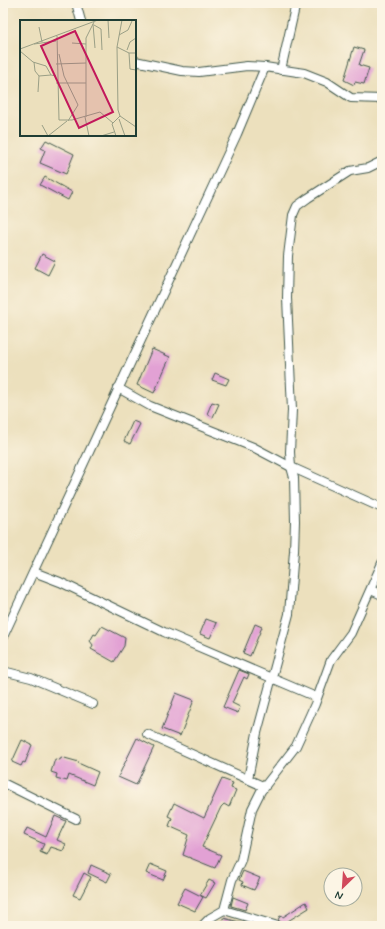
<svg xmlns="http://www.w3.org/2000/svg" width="385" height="929" font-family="Mynerve,sans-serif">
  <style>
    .building { fill: #e2a1d4 }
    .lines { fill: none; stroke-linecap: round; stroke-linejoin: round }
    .minor-casing { stroke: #3e5549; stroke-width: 10 }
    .minor { stroke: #fff; stroke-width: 8 }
    .inset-road { fill: none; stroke: #9a9f86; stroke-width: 1 }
    .view { fill: #c2185b; fill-opacity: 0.15; stroke: #c2185b; stroke-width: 2 }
    .inset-edge { fill: none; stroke: #1f3d34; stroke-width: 2 }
  </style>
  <rect width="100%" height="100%" fill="#fcf5e5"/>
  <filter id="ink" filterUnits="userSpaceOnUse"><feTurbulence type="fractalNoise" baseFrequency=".025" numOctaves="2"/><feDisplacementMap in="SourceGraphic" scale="8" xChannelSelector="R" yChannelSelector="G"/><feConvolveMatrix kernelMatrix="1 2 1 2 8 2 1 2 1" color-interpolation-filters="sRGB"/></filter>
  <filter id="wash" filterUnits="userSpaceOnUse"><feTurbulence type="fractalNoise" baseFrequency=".012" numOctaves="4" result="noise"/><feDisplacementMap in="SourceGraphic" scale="16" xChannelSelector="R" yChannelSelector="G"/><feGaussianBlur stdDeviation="0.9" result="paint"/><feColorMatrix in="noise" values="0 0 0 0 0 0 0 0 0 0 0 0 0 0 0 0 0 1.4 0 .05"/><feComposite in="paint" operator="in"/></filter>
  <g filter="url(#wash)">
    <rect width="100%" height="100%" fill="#ece0bd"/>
    <g id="blocks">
      <g class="building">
        <polygon points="354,47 364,50 359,65 369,68 364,84 355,82 354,85 344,80"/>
        <polygon points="46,140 74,154 66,174 40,163 45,150 41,148"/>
        <polygon points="45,177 72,192 68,200 40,185"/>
        <polygon points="42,254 55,261 48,275 35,268"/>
        <polygon points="152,349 170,357 154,393 137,385"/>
        <polygon points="215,373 229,379 226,385 212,380"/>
        <polygon points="212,402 219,404 213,417 207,414"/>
        <polygon points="133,421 140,424 130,444 124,441"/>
        <polygon points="206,619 217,623 210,638 200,634"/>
        <polygon points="255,624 262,627 250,656 243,653"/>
        <polygon points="102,626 125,638 124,646 114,662 91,649 93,645 90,641 94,634 96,635"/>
        <polygon points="239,670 249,674 247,679 244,677 232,703 240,707 238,713 223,707"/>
        <polygon points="176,693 194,700 180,736 162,729"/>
        <polygon points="137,738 154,747 136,785 118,777"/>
        <polygon points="22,740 32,745 25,763 23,762 21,766 12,762"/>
        <polygon points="61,757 79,762 78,763 98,772 93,785 69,775 67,781 56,778 57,774 51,772 55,759 60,760"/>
        <polygon points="222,779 233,783 231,788 236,790 229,807 224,804 221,807 202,847 221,855 215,868 183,855 189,835 169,826 172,818 168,816 174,803 204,818"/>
        <polygon points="55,816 66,821 57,840 66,844 63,851 51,847 47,855 40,852 44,844 24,835 27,828 46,837"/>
        <polygon points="150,864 167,871 163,880 146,873"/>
        <polygon points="91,865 111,874 107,882 88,873"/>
        <polygon points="243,871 260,878 254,890 242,885 243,882 239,880"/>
        <polygon points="84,873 91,877 80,898 73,895"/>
        <polygon points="209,880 215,883 206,898 200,895"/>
        <polygon points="185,888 203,897 195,911 177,903"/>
        <polygon points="233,897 248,903 245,910 231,906"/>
        <polygon points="306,902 309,908 283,924 288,926 283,926 282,923 278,920 280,916 283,917"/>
        <polygon points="223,918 248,924 247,926 221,926"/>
      </g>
    </g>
  </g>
  <g filter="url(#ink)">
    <use href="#blocks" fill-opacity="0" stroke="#3e5549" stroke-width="1"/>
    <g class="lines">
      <g class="minor-casing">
        <g id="minor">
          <polyline points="76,3 81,21"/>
          <polyline points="135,61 182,71 199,72 247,66 265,67 304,73 327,82 351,98 382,99"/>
          <polyline points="281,70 296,3"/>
          <polyline points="118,388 150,406 253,447 291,467 382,508"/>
          <polyline points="34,572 60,582 164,632 316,697"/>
          <polyline points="371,590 382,595"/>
          <polyline points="3,637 237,134 265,67"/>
          <polyline points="3,671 31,678 93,704"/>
          <polyline points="147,734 265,787"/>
          <polyline points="248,779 257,733 289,614 294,551 295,521 294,478 291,467 290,452 292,410 287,298 288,256 293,215 297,206 308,198 350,171 368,168 382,161"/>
          <polyline points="3,783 76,819"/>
          <polyline points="224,910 278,926"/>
          <polyline points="202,926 210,918 224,910 232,880 241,860 252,809 261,791 296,746 315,704 331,660 351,633 382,563"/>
        </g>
      </g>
      <use href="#minor" class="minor"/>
    </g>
  </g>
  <g transform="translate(20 20)">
    <rect width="116" height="116" fill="#ece0bd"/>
    <path class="inset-road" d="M 88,0 L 89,18M 102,0 L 97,27 L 98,90 L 100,96 L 116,107M 73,4 L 75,28M 74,5 L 81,9 L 82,30M 19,7 L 22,22M 99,15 L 108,10 L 112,1M 37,16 L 39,100 L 52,100 L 80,92 L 93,103M 52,23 L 66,24M 14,24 L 36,21M 97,27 L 109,33 L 116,33M 0,29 L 78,0M 107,30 L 110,22 L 116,18M 0,31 L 13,42 L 26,46 L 31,55 L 36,56M 109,33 L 110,49 L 116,50M 39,34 L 44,56 L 58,85 L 48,101M 14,42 L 15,51 L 19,56 L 18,72M 36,44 L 66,43M 19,56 L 31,55M 36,63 L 66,63M 65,97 L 69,116M 66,97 L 66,18 L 74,2M 99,99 L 105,116M 22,105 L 28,116M 28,116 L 47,101M 81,116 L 94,112M 96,116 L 92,104 L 100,96"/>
    <path class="view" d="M 55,11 L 93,92 L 59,108 L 21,26 Z"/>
    <rect width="116" height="116" class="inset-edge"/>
  </g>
  <rect width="385" height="929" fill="none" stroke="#fcf5e5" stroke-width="16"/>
  <g transform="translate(343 887) rotate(205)"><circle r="19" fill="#fcf5e5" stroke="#a4ab9e"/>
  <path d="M0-3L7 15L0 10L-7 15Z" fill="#d1495b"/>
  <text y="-6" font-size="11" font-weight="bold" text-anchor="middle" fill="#1f3d34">N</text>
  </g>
</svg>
